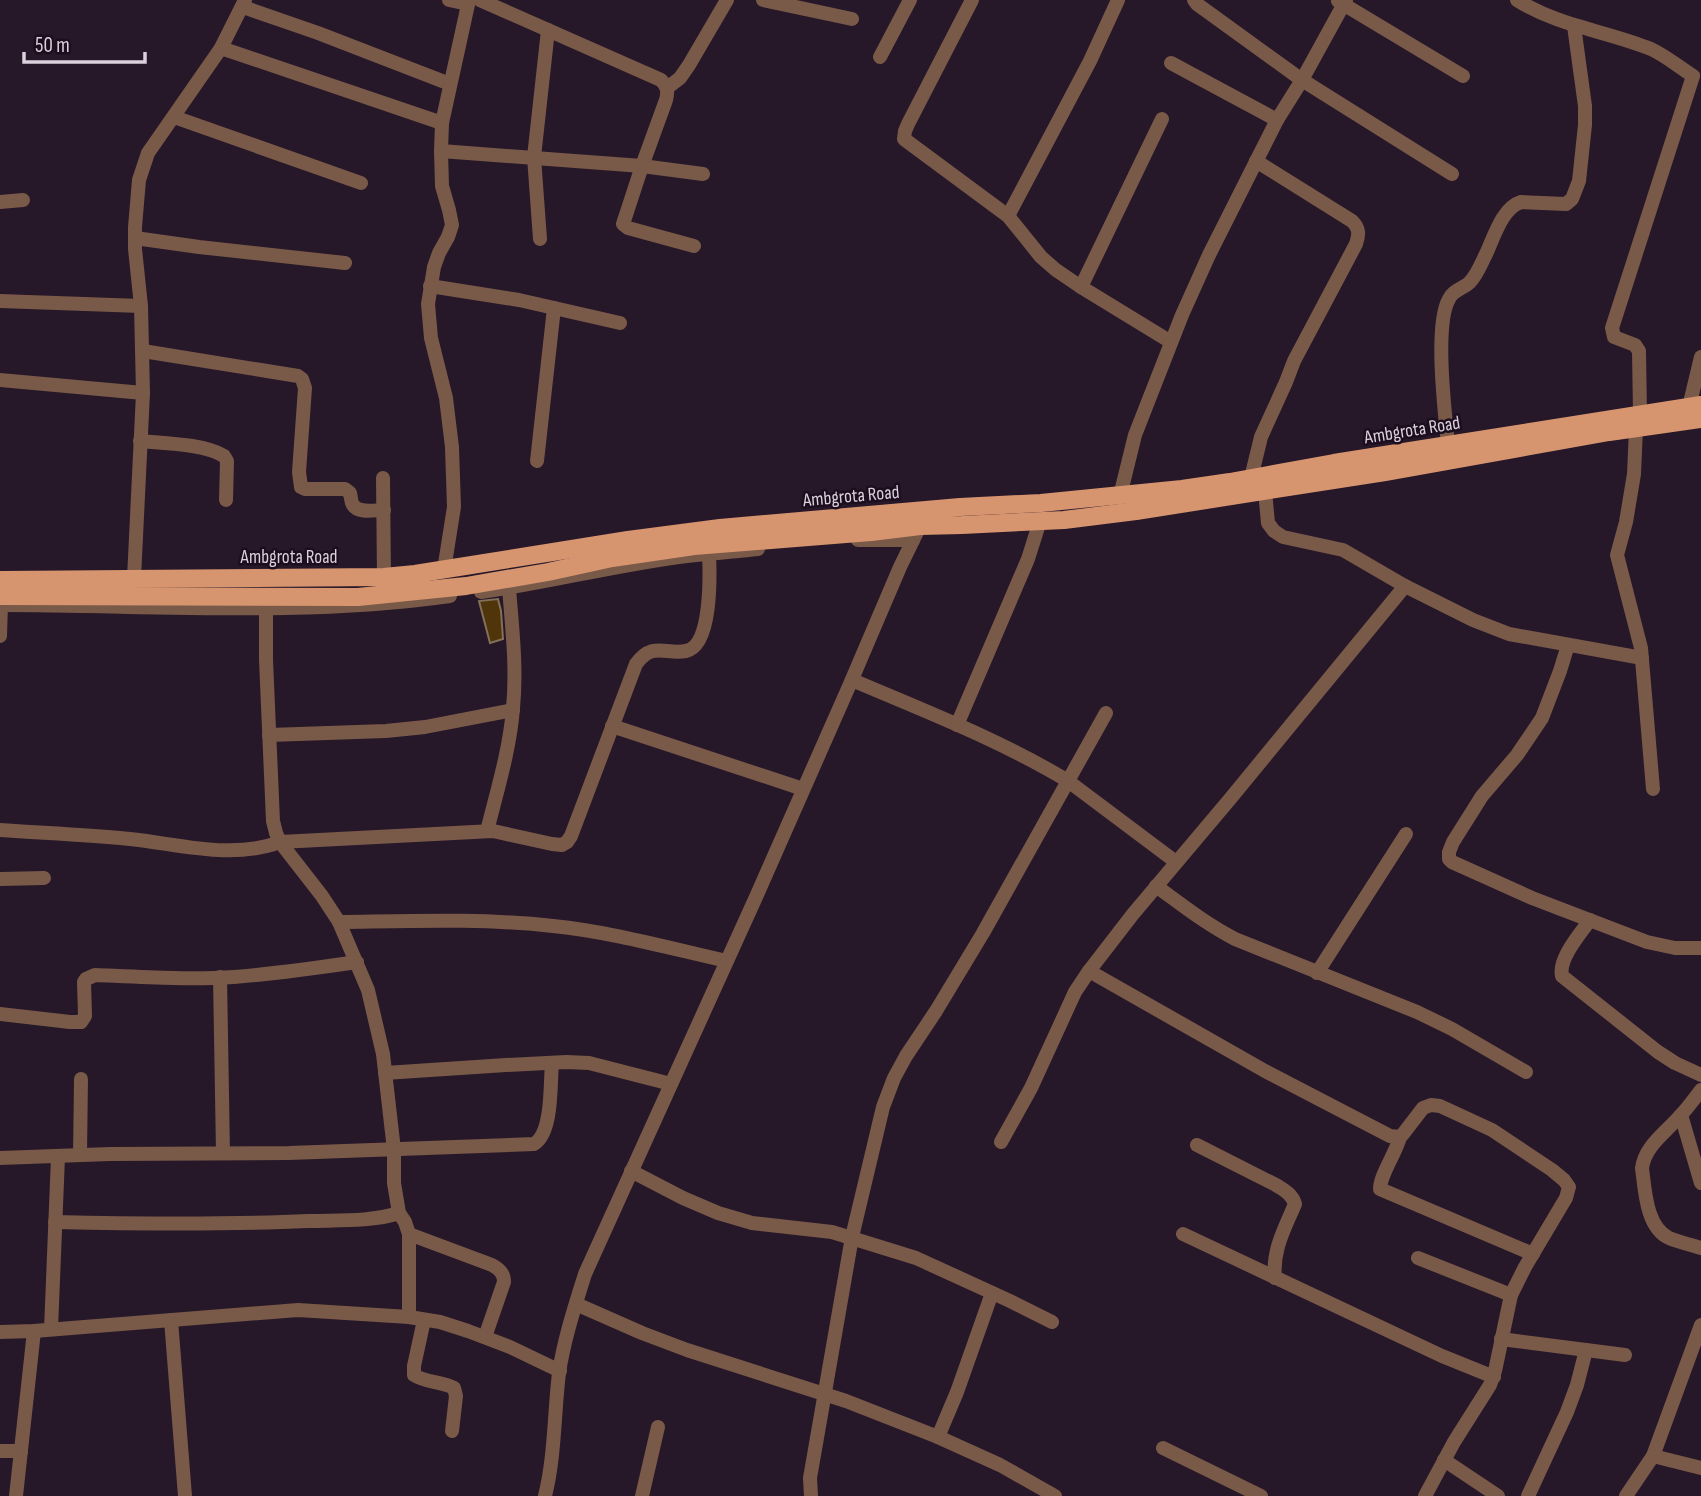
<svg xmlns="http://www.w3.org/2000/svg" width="1701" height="1496" font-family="'Sofia Sans Condensed',sans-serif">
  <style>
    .building { fill: #50350a; stroke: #827059; stroke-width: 2 }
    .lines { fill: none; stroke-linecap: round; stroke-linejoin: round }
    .street { stroke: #795948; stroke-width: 14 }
    .primary { stroke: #d7956f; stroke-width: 18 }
    .labels { text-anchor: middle; stroke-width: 5; stroke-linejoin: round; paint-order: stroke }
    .street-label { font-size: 19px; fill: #dbd0dc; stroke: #1d0e1f }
  </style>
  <rect width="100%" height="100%" fill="#261729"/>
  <polygon class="building" points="498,599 501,611 503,639 490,643 479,601"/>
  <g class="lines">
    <g class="street">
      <polyline points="449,0 468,4"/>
      <path d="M 480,0 L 661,80 C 668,87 668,92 666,100 L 642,166 L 623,224 L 628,228 L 694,246"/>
      <polyline points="763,0 852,19"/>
      <polyline points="972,0 908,124 905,131 904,139 1008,216 1041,257 1056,270 1081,287 1171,342"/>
      <polyline points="1194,0 1197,4 1302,80 1452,174"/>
      <path d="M 1517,0 C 1558,26 1607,31 1651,49 C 1666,56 1679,67 1693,76 L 1612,328 L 1614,337 L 1635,345 L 1639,351 L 1640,414"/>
      <polyline points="1338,1 1463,76"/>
      <polyline points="243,7 318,33 450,84"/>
      <polyline points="221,48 442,123"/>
      <polyline points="880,57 910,0"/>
      <polyline points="1171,63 1277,120"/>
      <polyline points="667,88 680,78 689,65 727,0"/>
      <polyline points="174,117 361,183"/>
      <polyline points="441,151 642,166 703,174"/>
      <polyline points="0,202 23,200"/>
      <polyline points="1008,216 1090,61 1118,0"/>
      <polyline points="135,238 199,247 345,263"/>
      <polyline points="540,239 534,157 548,30"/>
      <polyline points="430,286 519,300 620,323"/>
      <polyline points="1081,287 1162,119"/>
      <polyline points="0,301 141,306"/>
      <path d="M 143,351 L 298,376 L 302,379 L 305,388 L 299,472 L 301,487 L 305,489 L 345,489 L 350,493 C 351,497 351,502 353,505 C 359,514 375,510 384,510"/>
      <polyline points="0,380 143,393"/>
      <polyline points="1689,407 1701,357"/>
      <polyline points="1636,428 1634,474 1626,522 1617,555 1641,648 1653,789"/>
      <path d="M 140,441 C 163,443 205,444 224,456 L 227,461 L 226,500"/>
      <path d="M 1448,445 C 1445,413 1434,325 1449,299 C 1453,290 1463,289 1470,282 C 1477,275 1481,264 1486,254 C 1494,237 1502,208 1521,202 L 1566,204 L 1572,199 L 1579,181 L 1585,125 L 1585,106 L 1574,26"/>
      <polyline points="537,461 554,308"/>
      <polyline points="383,478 384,577"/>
      <path d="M 1251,478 L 1261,437 L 1286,382 L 1294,361 L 1356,244 C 1359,235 1360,229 1352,221 L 1256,161"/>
      <polyline points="1265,491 1268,523 1274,531 1283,537 1343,550 1405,586 1473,620 1509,634 1642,658"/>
      <polyline points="1120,496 1135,435 1182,315 1209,255 1277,120 1302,80 1346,0"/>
      <polyline points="858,540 913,540"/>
      <polyline points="444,570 454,507 452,447 446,398 431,338 428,304 434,267 439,253 448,237 452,225 449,210 442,186 441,151 442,123 469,0"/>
      <polyline points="134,578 143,393 141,306 135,249 135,227 139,180 148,153 221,48 245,0"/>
      <path d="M 481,592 C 545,583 608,567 672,558 C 700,554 729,552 758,549"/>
      <path d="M 0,605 C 150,605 301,617 450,596"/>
      <polyline points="266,607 266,660 273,821 276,833 280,842 322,896 339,922 368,990 383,1054 394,1150 394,1183 399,1213 405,1222 409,1234 409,1317"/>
      <polyline points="0,636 1,605"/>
      <polyline points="1568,645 1560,671 1542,718 1517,755 1482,796 1453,842 1449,852 1449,859 1452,862 1532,898 1647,942 1675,948 1701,948"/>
      <path d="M 852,680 C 925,711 1000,740 1068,781 L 1176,862"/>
      <polyline points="957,725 1028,559 1040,521"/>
      <polyline points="612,726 803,789"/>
      <polyline points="269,735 386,731 425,727 513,710"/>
      <path d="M 0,830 C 43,833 87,835 130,839 C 179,844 232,860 280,842 L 493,831 L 552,844 L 562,845 L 567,842 L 571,836 L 636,664 C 653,641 665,655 686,651 C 712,646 710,575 709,554"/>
      <path d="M 487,831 C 497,791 510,749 513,708 C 517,668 512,627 509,588"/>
      <polyline points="0,879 44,878"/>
      <path d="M 1156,886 C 1182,905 1206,924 1235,939 L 1417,1012 L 1452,1029 L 1526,1072"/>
      <path d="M 1590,920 C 1580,934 1558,959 1562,976 L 1658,1052 L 1675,1063 L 1701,1075"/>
      <path d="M 339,922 C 410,921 483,918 553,926 C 612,932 669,948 727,961"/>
      <polyline points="1089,971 1265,1071 1390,1136 1400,1137 1403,1134 1423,1108 1431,1105 1440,1106 1492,1130 1552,1170 1564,1180 1569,1187 1566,1198 1525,1267 1511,1295 1495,1371 1490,1385 1454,1442 1425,1496"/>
      <polyline points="1317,973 1406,834"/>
      <polyline points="220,977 223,1153"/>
      <path d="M 0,1014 L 70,1022 L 81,1022 L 85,1016 L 84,982 L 86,979 L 95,975 C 141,977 188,980 234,977 C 275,974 316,968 357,962"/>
      <polyline points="385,1073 506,1065 566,1062 589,1063 671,1084"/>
      <path d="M 1701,1090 C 1694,1099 1687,1109 1679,1117 C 1665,1133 1645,1146 1642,1168 C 1645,1190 1646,1227 1669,1238 C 1679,1242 1691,1245 1701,1248"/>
      <polyline points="1681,1115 1701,1183"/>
      <path d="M 1400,1137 C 1396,1153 1380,1175 1380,1189 L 1533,1254"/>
      <polyline points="1001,1142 1031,1088 1075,992 1089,971 1133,914 1230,799 1405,586"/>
      <path d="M 1197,1145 L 1276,1185 C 1284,1190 1292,1194 1295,1204 C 1285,1228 1272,1250 1275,1278"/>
      <polyline points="80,1155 81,1079"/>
      <path d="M 0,1158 L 110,1154 L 289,1153 L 534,1144 C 553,1133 550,1083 552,1063"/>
      <polyline points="631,1171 683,1198 718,1213 752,1223 832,1232 916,1258 1010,1301 1052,1322"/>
      <path d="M 55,1222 C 140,1224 224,1225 308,1221 C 338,1220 371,1222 399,1213"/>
      <path d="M 409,1234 L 492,1265 C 499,1269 504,1273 504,1282 L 485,1337"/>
      <polyline points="1183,1234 1442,1356 1494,1377"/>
      <polyline points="1418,1258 1511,1295"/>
      <polyline points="576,1304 642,1333 687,1350 846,1401 938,1437 1000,1465 1055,1496"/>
      <polyline points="171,1320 185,1496"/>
      <path d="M 424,1320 L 414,1366 L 414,1375 C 426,1383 441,1381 454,1388 L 456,1396 L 452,1431"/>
      <polyline points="51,1329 58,1157"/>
      <polyline points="0,1332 34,1331 298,1310 409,1317 440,1322 468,1331 510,1347 560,1371"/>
      <polyline points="1501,1339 1625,1355"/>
      <polyline points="938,1437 957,1392 992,1293"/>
      <polyline points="1163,1448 1261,1496"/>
      <polyline points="0,1451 21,1451"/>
      <polyline points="1653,1456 1701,1468"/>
      <polyline points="1444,1460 1498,1496"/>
      <polyline points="16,1496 34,1331"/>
      <path d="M 545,1496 C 555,1456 554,1414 559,1373 C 564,1339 575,1306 585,1274 L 756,897 L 850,684 L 900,567 L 920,526"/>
      <polyline points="642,1496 658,1427"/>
      <polyline points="811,1496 810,1478 852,1237 883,1107 894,1078 906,1056 936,1011 983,933 1106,713"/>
      <polyline points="1528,1496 1567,1412 1577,1385 1586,1350"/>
      <polyline points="1626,1496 1653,1456 1701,1325"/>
    </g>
    <g class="primary">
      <polyline points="0,580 384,577 415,574 628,540 720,528 960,507 1041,503 1182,489 1230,482 1334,463 1701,405"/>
      <path d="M 0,596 C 119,597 239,596 358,597 L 466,586 L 548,572 L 612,558 L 694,546 L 871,532 L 920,526 L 962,525 L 1064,520 L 1136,511 L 1385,472 L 1609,432 L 1701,419"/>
    </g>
  </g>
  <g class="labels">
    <g class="street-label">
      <text transform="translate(1412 429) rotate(-9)" y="7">Ambgrota Road</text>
      <text transform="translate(851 495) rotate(-5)" y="7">Ambgrota Road</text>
      <text x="289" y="563">Ambgrota Road</text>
    </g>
  </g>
  <path d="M24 52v10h121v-10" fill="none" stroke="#dbd0dc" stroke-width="3.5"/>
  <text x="35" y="52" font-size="21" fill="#dbd0dc" stroke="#1d0e1f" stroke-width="5" paint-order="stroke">50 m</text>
</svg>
